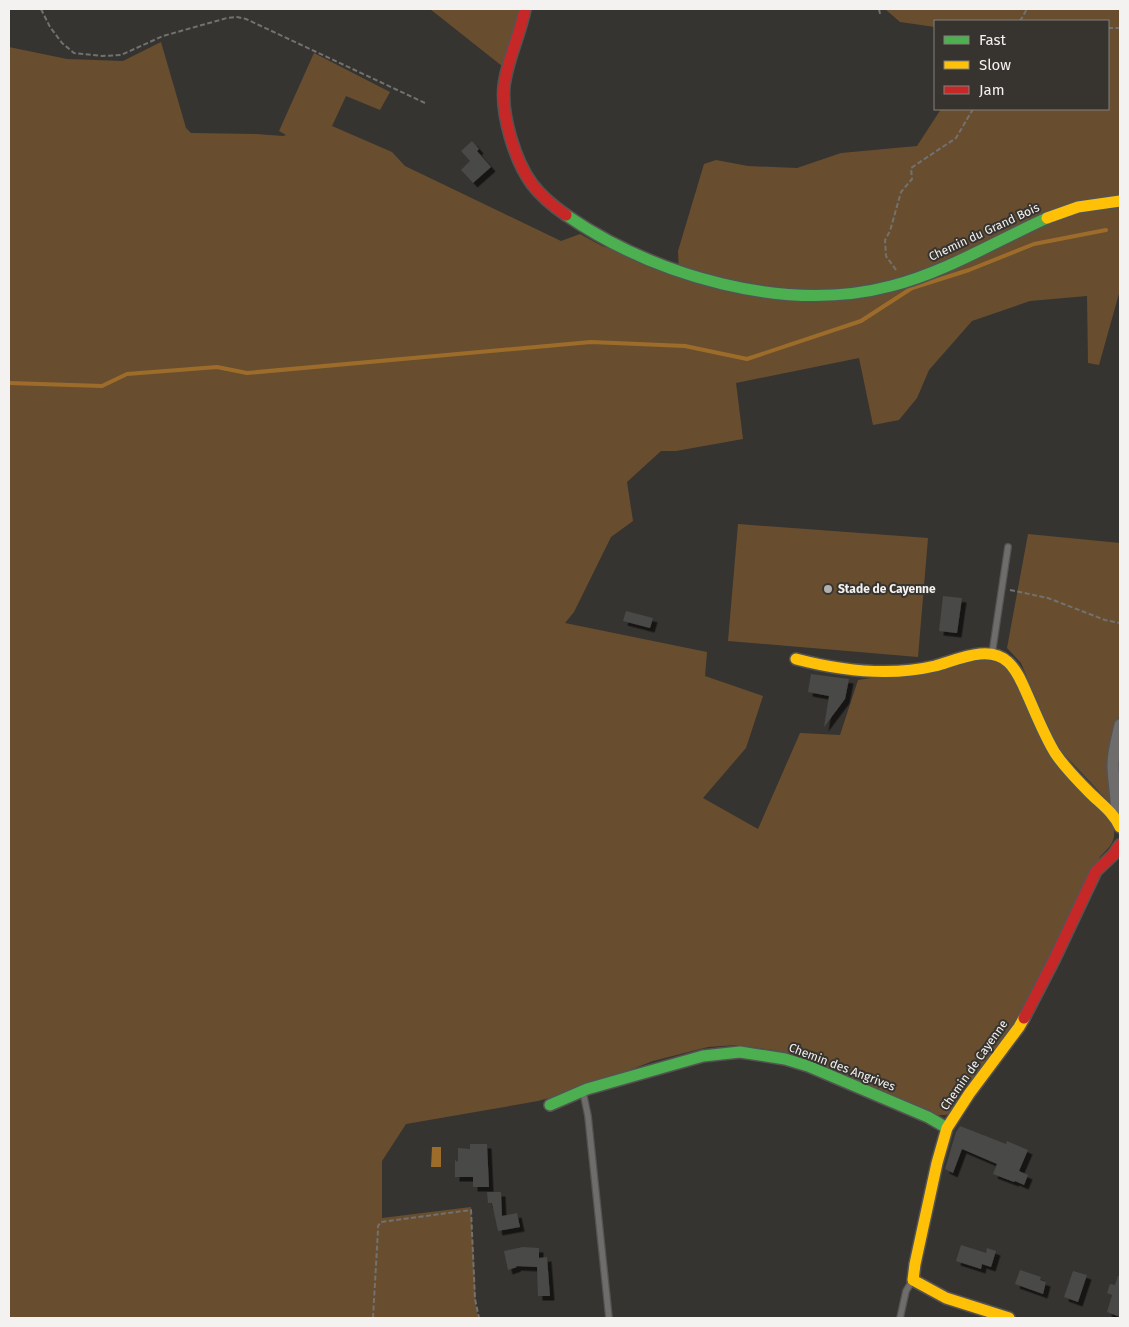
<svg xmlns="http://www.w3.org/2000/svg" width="1129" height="1327" font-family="'Fira Sans',sans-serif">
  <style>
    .green { fill: #684e2e }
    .water { fill: #9e6c2a }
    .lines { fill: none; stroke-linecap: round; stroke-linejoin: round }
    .stream { stroke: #9e6c2a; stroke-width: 4 }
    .building { fill: #4a4846; filter: url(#shadow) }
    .lane-casing { stroke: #555351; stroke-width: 8 }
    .street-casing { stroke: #555351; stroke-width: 14 }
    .fast-casing { stroke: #555351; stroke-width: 14 }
    .slow-casing { stroke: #555351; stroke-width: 14 }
    .jam-casing { stroke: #555351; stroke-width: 14 }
    .path { stroke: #72716f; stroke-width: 2; stroke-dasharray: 5 2.5; stroke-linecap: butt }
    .lane { stroke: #6e6d6c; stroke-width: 5.5 }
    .street { stroke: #6e6d6c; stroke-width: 11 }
    .fast { stroke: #4caf50; stroke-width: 11 }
    .slow { stroke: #ffc107; stroke-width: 11 }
    .jam { stroke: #c62828; stroke-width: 11 }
    .poi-dot { fill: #b2b0ad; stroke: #373430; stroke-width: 2 }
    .labels { text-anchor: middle; stroke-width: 4; stroke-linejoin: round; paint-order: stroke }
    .street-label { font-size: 12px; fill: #f4f2f0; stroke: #373430 }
    .poi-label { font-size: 12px; font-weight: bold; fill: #f4f2f0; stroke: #373430; text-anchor: start }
  </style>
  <defs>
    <filter id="shadow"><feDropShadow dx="4.5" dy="4.5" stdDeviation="0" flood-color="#0009"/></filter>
  </defs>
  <rect width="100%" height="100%" fill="#363431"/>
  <g class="green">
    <polygon points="430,9 521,9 502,66"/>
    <path d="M 885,9 L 1120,9 L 1120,290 L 1099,365 L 1088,363 L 1087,296 L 1030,301 L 972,321 L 929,370 L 917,398 L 899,420 L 873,425 L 859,358 L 736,383 L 743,439 L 676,451 L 661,451 L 627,482 L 633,521 L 611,537 L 574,612 L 565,623 L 707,652 L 705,676 L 763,696 L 746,748 L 703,798 L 758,829 L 800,733 L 840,735 L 858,680 L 963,664 L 979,659 L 1003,663 L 1011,673 L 1036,726 L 1112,822 C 1118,840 1111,845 1100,857 L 1013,1026 L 957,1107 L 946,1115 L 937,1115 L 773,1050 L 736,1045 L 708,1047 L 653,1061 L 578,1090 L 538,1101 L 406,1124 L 382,1161 L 382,1218 L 471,1207 L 476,1305 L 478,1318 L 9,1318 L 9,47 L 67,59 L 123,61 L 161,42 L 186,128 L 191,133 L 256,134 L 283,136 L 286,135 L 279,131 L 314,53 L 390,92 L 380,110 L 346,96 L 332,126 L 392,152 L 405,166 L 561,241 L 580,234 L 602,246 L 679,272 L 678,251 L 704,164 L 716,160 L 748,166 L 797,168 L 841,153 L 917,146 L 941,109 L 1108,109 L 1108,21 L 935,21 L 935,27 L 900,22 Z"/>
    <polygon points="738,524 928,538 918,657 728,641"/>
    <polygon points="1028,534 1120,543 1120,713 1111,742 1111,799 1108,801 1062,752 1048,727 1021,663 1007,648"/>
  </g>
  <polygon class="water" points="432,1147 441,1147 441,1167 431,1167"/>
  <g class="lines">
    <polyline class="stream" points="9,383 102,386 127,374 217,367 247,373 591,342 685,346 747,359 861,321 912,288 969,270 1034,244 1106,230"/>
  </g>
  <g class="building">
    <polygon points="472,141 479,149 477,151 491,167 473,183 461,170 470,161 461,151"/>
    <polygon points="943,596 962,598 957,633 939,631"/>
    <polygon points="626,611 653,618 650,628 623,621"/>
    <polygon points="811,674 849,679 845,699 824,727 829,696 808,692"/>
    <polygon points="960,1126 1006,1144 1007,1141 1028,1150 1019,1171 1028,1175 1024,1185 1015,1181 1014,1182 993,1174 997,1164 962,1149 953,1173 945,1169 956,1132"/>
    <polygon points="470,1144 487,1144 489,1187 473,1187 473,1177 455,1177 455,1160 458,1162 458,1148 470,1149"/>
    <polygon points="487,1192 501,1192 502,1216 517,1213 520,1227 498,1231 492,1203 488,1203"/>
    <polygon points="961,1245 986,1253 987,1248 996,1251 991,1267 982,1264 981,1269 956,1261"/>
    <polygon points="523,1247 539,1248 539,1258 547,1257 550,1296 538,1296 537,1267 516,1266 517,1267 508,1270 504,1251"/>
    <polygon points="1020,1270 1041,1277 1040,1280 1046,1282 1043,1294 1015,1284"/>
    <polygon points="1073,1271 1087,1275 1078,1302 1064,1297"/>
    <polygon points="1118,1276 1120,1276 1120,1317 1107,1312 1112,1295 1107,1293 1110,1284 1115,1285"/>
  </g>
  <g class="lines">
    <g class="lane-casing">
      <g id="lane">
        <polyline points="992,654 1008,547"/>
        <polyline points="583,1092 588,1116 609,1318"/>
        <polyline points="900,1318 906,1291 912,1281"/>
      </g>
    </g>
    <g class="street-casing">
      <path id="street" d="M 1116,818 C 1118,800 1113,783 1113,765 C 1113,752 1117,738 1120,725"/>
    </g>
    <g class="fast-casing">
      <g id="fast">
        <path d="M 566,215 C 655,276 785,314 891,286 C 946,272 996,241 1047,218"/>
        <polyline points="550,1105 587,1089 703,1056 740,1052 785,1059 808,1066 928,1117 947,1128"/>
      </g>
    </g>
    <g class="slow-casing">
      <g id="slow">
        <polyline points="1047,218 1078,207 1120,201"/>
        <path d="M 796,659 C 842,671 889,677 935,666 C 957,660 989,644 1008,662 C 1017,670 1022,683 1027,694 C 1036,714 1044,735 1055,753 C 1065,768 1077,780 1090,793 C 1101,804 1114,813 1120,827"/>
        <polyline points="1009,1318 946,1298 913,1280 915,1264 937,1163 947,1128 969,1094 1019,1027 1024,1018"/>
      </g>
    </g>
    <g class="jam-casing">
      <g id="jam">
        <path d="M 525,9 C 520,35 507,60 504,86 C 501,115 515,161 532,184 C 541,196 553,206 566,215"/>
        <polyline points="1024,1018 1054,960 1096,871 1113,855 1120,845"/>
      </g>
    </g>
    <g class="path">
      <polyline points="41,9 50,27 62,43 74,53 102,56 121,55 163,36 227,18 237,17 246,19 425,103"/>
      <polyline points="48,9 53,9"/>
      <polyline points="879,9 880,14"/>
      <polyline points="1020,21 1027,9"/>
      <polyline points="1108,28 1120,28"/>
      <polyline points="896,270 886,256 885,240 890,231 901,192 912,179 911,168 956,138 973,109"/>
      <polyline points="1010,590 1048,598 1105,620 1120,623"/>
      <polyline points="373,1318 378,1230 378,1226 381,1222 471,1210 475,1299 479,1318"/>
    </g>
    <use href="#lane" class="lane"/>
    <use href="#street" class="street"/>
    <use href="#fast" class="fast"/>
    <use href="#slow" class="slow"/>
    <use href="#jam" class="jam"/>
  </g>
  <circle class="poi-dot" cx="828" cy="589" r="5"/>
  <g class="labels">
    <g class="street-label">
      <text transform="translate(984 232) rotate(-25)" y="4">Chemin du Grand Bois</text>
      <text transform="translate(974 1065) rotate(-55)" y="4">Chemin de Cayenne</text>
      <text transform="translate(842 1067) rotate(21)" y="4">Chemin des Angrives</text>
    </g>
    <g class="poi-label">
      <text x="838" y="593">Stade de Cayenne</text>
    </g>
  </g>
  <rect width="1129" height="1327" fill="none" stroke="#f4f2f0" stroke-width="20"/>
  <rect x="934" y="20" width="175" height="90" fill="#373430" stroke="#83807d"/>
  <rect x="944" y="36" width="25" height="8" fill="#4caf50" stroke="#83807d"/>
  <text x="979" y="45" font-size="15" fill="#f4f2f0">Fast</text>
  <rect x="944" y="61" width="25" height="8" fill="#ffc107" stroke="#83807d"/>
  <text x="979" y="70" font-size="15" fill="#f4f2f0">Slow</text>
  <rect x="944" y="86" width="25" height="8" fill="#c62828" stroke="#83807d"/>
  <text x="979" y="95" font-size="15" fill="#f4f2f0">Jam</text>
</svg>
